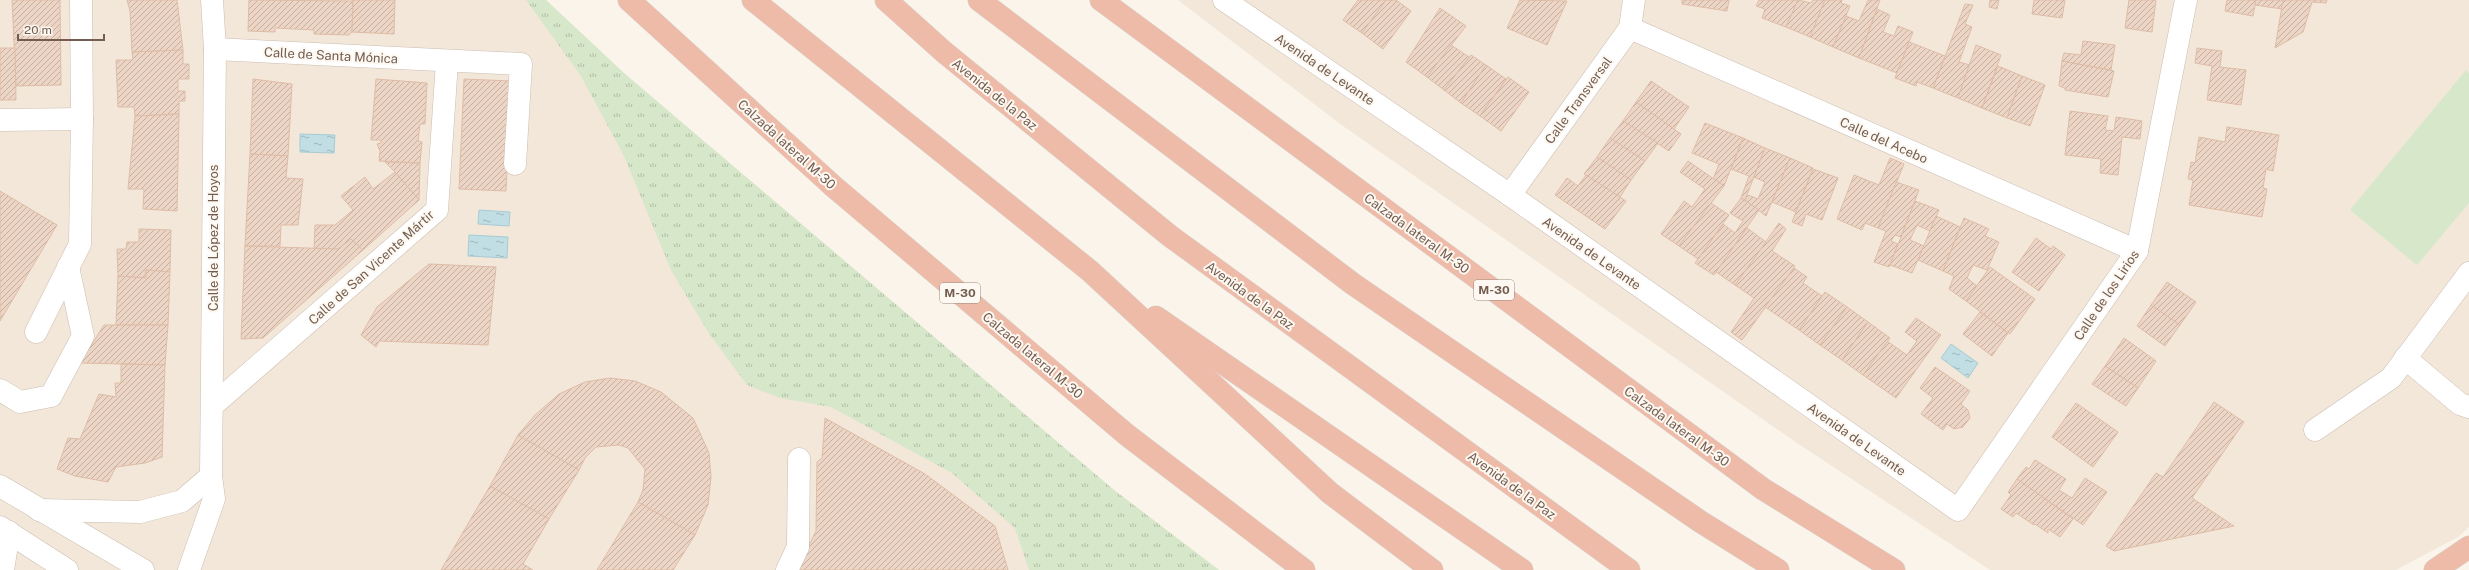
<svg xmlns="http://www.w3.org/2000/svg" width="2469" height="570" font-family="'Public Sans',sans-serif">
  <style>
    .residential { fill: #f2e7d9 }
    .grass { fill: url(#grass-tufts) }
    .pitch { fill: #d6e7ca }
    .water { fill: url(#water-ripples); stroke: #a7ccd4 }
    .building { fill: url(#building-hatch); stroke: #dfbca6 }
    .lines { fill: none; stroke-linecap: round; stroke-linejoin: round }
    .minor-casing { stroke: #ccbdb1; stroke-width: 23 }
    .highway-casing { stroke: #d8d2ce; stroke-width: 23 }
    .minor { stroke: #fff; stroke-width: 22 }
    .highway { stroke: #eebba8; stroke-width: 22 }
    .labels { text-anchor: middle; stroke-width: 4; stroke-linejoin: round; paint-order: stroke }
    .shield { fill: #fdf8f1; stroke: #9c8c80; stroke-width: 1 }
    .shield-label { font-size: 12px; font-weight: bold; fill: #735d50 }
    .street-label { font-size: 13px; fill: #735d50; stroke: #fdf8f1 }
  </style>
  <defs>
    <pattern id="grass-tufts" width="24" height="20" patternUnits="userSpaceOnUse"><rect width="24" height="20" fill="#d6e7ca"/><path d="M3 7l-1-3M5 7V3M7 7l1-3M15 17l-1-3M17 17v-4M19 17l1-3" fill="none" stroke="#b2bea6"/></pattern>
    <pattern id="water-ripples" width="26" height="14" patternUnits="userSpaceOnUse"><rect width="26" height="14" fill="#c0dee3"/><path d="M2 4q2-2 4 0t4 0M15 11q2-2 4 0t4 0" fill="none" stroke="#a0b7ba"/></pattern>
    <pattern id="building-hatch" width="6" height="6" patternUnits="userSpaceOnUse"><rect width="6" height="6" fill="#edd5c5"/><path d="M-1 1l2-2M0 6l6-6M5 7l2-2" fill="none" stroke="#c4b0a2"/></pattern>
  </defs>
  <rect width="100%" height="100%" fill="#fbf4ea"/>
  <g class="residential">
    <polygon points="0,0 546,0 625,74 1114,490 1219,570 0,570"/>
    <polygon points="1178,0 2469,0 2469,527 2458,537 2396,570 1990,570 1797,443 1343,126"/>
  </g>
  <polygon class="grass" points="526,0 546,0 625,74 1114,490 1219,570 1029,570 1015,528 952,473 831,407 780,398 747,385 708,332 671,270 624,156 581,76"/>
  <polygon class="pitch" points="2466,70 2469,73 2469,203 2417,265 2350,210"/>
  <g class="water">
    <polygon points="300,134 335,135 334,153 300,152"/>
    <polygon points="479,210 510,212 509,226 478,224"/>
    <polygon points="469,235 508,237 507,258 468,256"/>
    <polygon points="1951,344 1978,363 1968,378 1941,358"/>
  </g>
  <g class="building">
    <polygon points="12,0 60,0 61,85 16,86"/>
    <polygon points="127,0 177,0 183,50 132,52 130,11"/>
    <polygon points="249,0 353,1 352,32 349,35 314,34 314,30 275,28 275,32 248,31"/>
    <polygon points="353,0 395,0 394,34 352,32"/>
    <polygon points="1358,0 1386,0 1362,33 1343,20"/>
    <polygon points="1386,0 1396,0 1411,11 1383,49 1362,33"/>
    <polygon points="1520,0 1567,1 1547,45 1507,28"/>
    <polygon points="1682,0 1729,0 1727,11 1682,4"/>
    <polygon points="1759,0 1798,0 1786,27 1762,18 1765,9 1756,6"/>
    <polygon points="1798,0 1811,3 1813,0 1825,0 1810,37 1786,27"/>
    <polygon points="1825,0 1842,0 1841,3 1850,6 1833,47 1810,37"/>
    <polygon points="1868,0 1880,0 1859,58 1833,47 1846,16 1859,21"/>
    <polygon points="1990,0 1999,0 1997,9 1989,7"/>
    <polygon points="2034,0 2065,0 2062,18 2032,14"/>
    <polygon points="2129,0 2156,0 2152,32 2125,28"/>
    <polygon points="2227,0 2256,0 2253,16 2225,11"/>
    <polygon points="2256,0 2283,0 2282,9 2255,5"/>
    <polygon points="2283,0 2327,0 2326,3 2312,2 2303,32 2275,48"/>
    <polygon points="1965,4 1973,5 1965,24 1972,27 1959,62 1970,65 1958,98 1933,88"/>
    <polygon points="1440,8 1466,26 1427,77 1406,62"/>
    <polygon points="1877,9 1890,15 1883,32 1894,36 1898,26 1913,32 1897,73 1859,58"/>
    <polygon points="2083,41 2115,45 2111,70 2062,61 2064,53 2081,55"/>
    <polygon points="1909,42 1945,56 1933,88 1917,82 1916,86 1895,78"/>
    <polygon points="1451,45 1469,57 1444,90 1427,77"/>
    <polygon points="1976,45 2001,55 1982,108 1958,98"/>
    <polygon points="0,48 15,48 16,100 0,100"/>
    <polygon points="2197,48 2222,51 2220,67 2246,70 2241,105 2207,100 2212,66 2195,63"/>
    <polygon points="183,50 183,64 189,64 189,79 178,79 178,91 185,91 185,101 179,101 179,114 135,116 134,107 118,107 116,60 133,60 132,52"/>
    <polygon points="1471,55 1486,65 1461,103 1444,90"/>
    <polygon points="2062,61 2114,71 2108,97 2065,90 2065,88 2059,86"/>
    <polygon points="1486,65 1506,79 1480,116 1461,103"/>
    <polygon points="1998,66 2022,76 2007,118 1982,108"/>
    <polygon points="2022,76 2045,85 2030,126 2007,118"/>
    <polygon points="1508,77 1529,92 1501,131 1480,116"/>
    <polygon points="253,79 292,84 288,156 250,154"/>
    <polygon points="376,79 427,83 425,124 420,124 418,141 422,142 420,163 379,161 380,151 377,144 381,143 381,140 371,140"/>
    <polygon points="464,79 511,81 506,191 459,189"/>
    <polygon points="1651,81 1689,107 1674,129 1636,102"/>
    <polygon points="1636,102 1681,134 1669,151 1623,121"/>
    <polygon points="2070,111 2108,116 2105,130 2114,131 2116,117 2142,121 2140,139 2122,137 2118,175 2100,173 2101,159 2065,155"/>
    <polygon points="179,114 177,211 143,209 144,189 128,189 135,116"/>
    <polygon points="1623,121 1658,143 1645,161 1610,138"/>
    <polygon points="1705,123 1743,138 1724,186 1713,179 1719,164 1692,153"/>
    <polygon points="2227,127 2279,135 2273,171 2266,169 2263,188 2267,189 2262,217 2189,205 2193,180 2188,179 2191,162 2195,163 2199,137 2225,142"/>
    <polygon points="1610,138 1645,161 1631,180 1597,157"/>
    <polygon points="1743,138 1765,148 1745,200 1741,198 1749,176 1731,169"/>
    <polygon points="1765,148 1790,158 1766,216 1745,200 1748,195 1758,199 1765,182 1754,177"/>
    <polygon points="250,154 288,156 286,178 303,179 298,225 281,225 280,246 245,246"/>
    <polygon points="1597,157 1631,180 1620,197 1584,174"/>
    <polygon points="1790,158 1813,168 1796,212 1772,202"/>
    <polygon points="1890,158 1904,164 1878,228 1865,223 1862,230 1837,219 1854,175 1879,185"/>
    <polygon points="1688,161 1724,186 1679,246 1661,234 1684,201 1692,207 1705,189 1680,172"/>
    <polygon points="385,162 420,163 419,200 395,172"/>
    <polygon points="1813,169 1838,178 1822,220 1806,214 1802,226 1792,222"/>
    <polygon points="395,172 419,200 363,250 351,239 338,249 314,249 315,225 335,225 353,210 341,196 365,177 373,189"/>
    <polygon points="1586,175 1626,201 1605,229 1555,195 1567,178 1578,186"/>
    <polygon points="1896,182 1919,190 1901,237 1895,235 1891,241 1898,244 1889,267 1874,262 1886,231 1878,228"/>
    <polygon points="0,191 57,225 0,321"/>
    <polygon points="1741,198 1759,210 1714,275 1695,263 1723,224 1735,233 1743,221 1730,213"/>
    <polygon points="1915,201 1939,210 1930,231 1917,225 1910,240 1924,246 1912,273 1890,265"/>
    <polygon points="1711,203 1729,215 1698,259 1679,246"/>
    <polygon points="1936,216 1960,227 1943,271 1918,260"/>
    <polygon points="1964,218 1989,229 1985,236 1999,242 1987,270 1973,265 1967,278 1977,286 1966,301 1949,289 1954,276 1943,271"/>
    <polygon points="1779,223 1786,229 1772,251 1795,266 1742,340 1731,332 1754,298 1735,285"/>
    <polygon points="1747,228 1766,242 1735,285 1716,272"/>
    <polygon points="139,229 171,230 170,272 146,270 146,278 118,276 117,249 126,249 127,242 139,242"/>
    <polygon points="2036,238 2051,249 2053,246 2065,255 2039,291 2012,272"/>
    <polygon points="351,239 363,250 263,338 241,339 245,246 338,249"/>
    <polygon points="429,264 496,267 488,345 379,341 376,347 361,335 377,307"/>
    <polygon points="1990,267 2035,299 2010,334 1966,301"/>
    <polygon points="1794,268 1807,277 1803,283 1822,296 1799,330 1765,307"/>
    <polygon points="146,270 170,272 168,325 116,325 118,276 146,278"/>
    <polygon points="2167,282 2196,302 2180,325 2151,305"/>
    <polygon points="1825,292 1847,307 1820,345 1799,330"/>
    <polygon points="2151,305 2180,325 2165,346 2137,326"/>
    <polygon points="1847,307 1868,322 1842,360 1820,345"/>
    <polygon points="1980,312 2008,333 1992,356 1963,334"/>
    <polygon points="1916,318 1941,335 1896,398 1863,375 1887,341 1907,355 1917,341 1905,332"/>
    <polygon points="1868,322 1890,338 1863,375 1842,360"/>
    <polygon points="104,325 168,325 165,365 80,363"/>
    <polygon points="2124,338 2156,361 2138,388 2105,366"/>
    <polygon points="121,364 165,365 162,457 145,463 116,467 108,482 75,476 57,469 68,438 80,439 99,394 116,397 115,383 121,383"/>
    <polygon points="2105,366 2138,388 2126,406 2092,384"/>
    <polygon points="1935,367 1970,391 1961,404 1968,410 1970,418 1963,427 1954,429 1947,424 1943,430 1921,414 1933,398 1920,388"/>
    <polygon points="610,378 635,381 661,392 693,418 709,453 711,477 708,505 695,535 638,502 643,490 645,469 628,448 619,445 596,447 585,458 579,470 518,435 535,415 559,394 585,382"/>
    <polygon points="2214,402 2244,422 2192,498 2234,526 2114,551 2106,546 2156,473 2163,477"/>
    <polygon points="2076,403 2118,432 2093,467 2052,437"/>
    <polygon points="825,418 925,474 995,526 1008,570 797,570 816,531 817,462 822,458"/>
    <polygon points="518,435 579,470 549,519 490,486"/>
    <polygon points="2035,460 2066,479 2059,490 2072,498 2085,478 2107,492 2083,525 2017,479 2026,467 2029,469"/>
    <polygon points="2017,479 2073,519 2060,537 2048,529 2048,533 2035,524 2034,525 2016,513 2013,517 2001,509 2011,495 2008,492"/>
    <polygon points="490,486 549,519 523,564 533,570 441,570"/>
    <polygon points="638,502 695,535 673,570 597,570"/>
  </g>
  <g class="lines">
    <g class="minor-casing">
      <g id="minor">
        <polyline points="1224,0 1510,195 1958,510 2137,251 2186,0"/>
        <polyline points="1630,28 2137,251"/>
        <polyline points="215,49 521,64 515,164"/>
        <polyline points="0,120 82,119"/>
        <polyline points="1510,195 1630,28 1634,0"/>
        <polyline points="36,332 80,244 82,119 81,0"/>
        <polyline points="2405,358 2460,404 2469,407"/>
        <polyline points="0,390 20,402 51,396 83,336 68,267"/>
        <polyline points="212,406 437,210 447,62"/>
        <polyline points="2315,430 2391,378 2469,273"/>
        <polyline points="0,486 143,570"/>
        <polyline points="39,510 140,512 182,501 211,476"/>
        <polyline points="0,527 67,570"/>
        <polyline points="3,570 9,532"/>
        <polyline points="189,570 214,499 211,476 215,49 212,0"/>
        <polyline points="787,570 798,547 799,459"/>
      </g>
    </g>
    <g class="highway-casing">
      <g id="highway">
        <polyline points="629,0 833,186 1127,435 1304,570"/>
        <polyline points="753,0 1090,271 1330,493 1432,570"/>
        <polyline points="886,0 944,52 1170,236 1629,570"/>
        <polyline points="979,0 1353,284 1701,522 1778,570"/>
        <polyline points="1101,0 1763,489 1894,570"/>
        <polyline points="1156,317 1522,570"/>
        <polyline points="2435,570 2469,547"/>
      </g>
    </g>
    <use href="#minor" class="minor"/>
    <use href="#highway" class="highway"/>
  </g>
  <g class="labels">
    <g class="shield">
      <rect x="1474" y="280" width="40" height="20" rx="3"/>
      <rect x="940" y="283" width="40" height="20" rx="3"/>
    </g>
    <g class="shield-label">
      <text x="1494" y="294">M-30</text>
      <text x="960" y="297">M-30</text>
    </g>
    <g class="street-label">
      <text transform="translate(331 55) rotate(3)" y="5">Calle de Santa Mónica</text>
      <text transform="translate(1325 69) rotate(34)" y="5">Avenida de Levante</text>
      <text transform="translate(995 94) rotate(39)" y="5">Avenida de la Paz</text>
      <text transform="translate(1578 100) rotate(-54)" y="5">Calle Transversal</text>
      <text transform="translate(1884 140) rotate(24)" y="5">Calle del Acebo</text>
      <text transform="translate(787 144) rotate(42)" y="5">Calzada lateral M-30</text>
      <text transform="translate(1417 233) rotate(36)" y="5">Calzada lateral M-30</text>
      <text transform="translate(213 238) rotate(-90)" y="5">Calle de López de Hoyos</text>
      <text transform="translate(1592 253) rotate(35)" y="5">Avenida de Levante</text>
      <text transform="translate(371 267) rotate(-42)" y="5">Calle de San Vicente Mártir</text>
      <text transform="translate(1250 295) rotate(36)" y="5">Avenida de la Paz</text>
      <text transform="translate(2106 295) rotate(-56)" y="5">Calle de los Lirios</text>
      <text transform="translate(1033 355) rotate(40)" y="5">Calzada lateral M-30</text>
      <text transform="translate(1677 426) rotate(36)" y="5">Calzada lateral M-30</text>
      <text transform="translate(1857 439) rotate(35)" y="5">Avenida de Levante</text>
      <text transform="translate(1512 485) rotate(36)" y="5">Avenida de la Paz</text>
    </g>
  </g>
  <path d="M18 34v6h86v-6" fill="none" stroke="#735d50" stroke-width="2"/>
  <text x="24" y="34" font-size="12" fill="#735d50" stroke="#fdf8f1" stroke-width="3" paint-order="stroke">20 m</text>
</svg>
